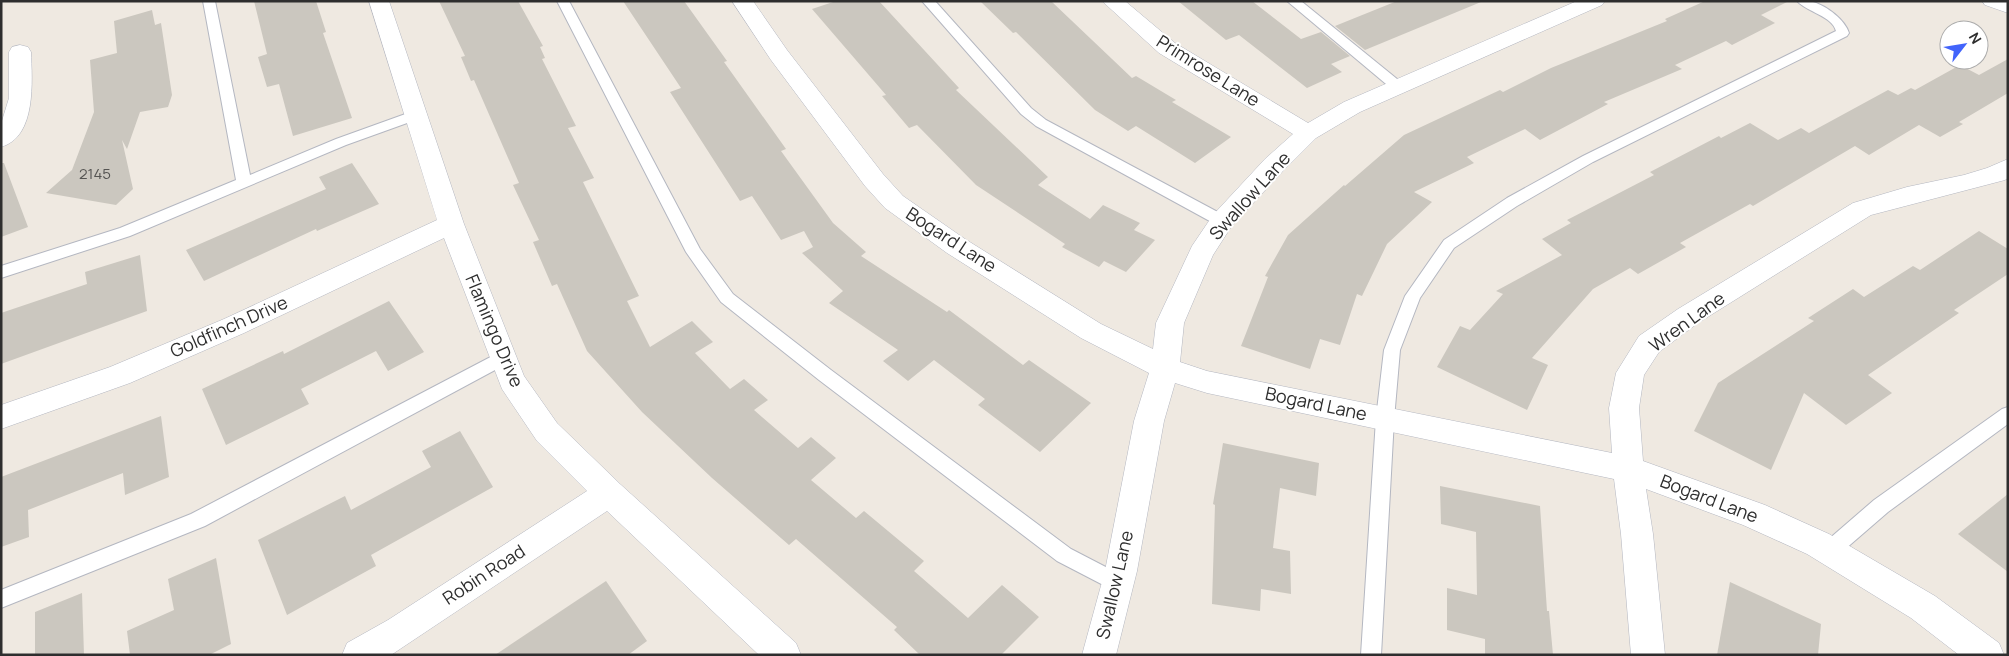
<svg xmlns="http://www.w3.org/2000/svg" width="2009" height="656" font-family="Manrope,sans-serif">
  <style>
    .building { fill: #cbc7bf }
    .lines { fill: none; stroke-linecap: round; stroke-linejoin: round }
    .service-casing { stroke: #b4b7c1; stroke-width: 2 }
    .minor-casing { stroke: #b4b7c1; stroke-width: 1 }
    .secondary-casing { stroke: #b4b7c1; stroke-width: 1 }
    .service { fill: #fff; fill-rule: evenodd }
    .minor { fill: #fff; fill-rule: evenodd }
    .secondary { fill: #fff; fill-rule: evenodd }
    .labels { text-anchor: middle; stroke-width: 4; stroke-linejoin: round; paint-order: stroke }
    .number-label { font-size: 15px; fill: #555452 }
    .street-label { font-size: 18px; fill: #2e2e2e; stroke: #fff }
  </style>
  <rect width="100%" height="100%" fill="#efe9e1"/>
  <g class="building">
    <polygon points="254,1 316,1 326,32 323,33 352,118 293,136 279,84 267,87 258,57 267,54"/>
    <polygon points="439,1 518,1 543,46 540,47 545,58 542,59 576,126 568,128 594,178 583,182 639,296 627,301 650,347 692,321 713,342 695,353 730,389 744,379 768,400 754,410 798,448 811,437 836,458 811,480 856,518 864,511 924,561 914,571 968,618 1002,585 1039,617 1001,655 920,655 894,630 897,627 796,539 789,545 712,478 642,412 587,351 557,284 552,286 533,242 539,240 513,185 519,183 474,80 471,81 461,57 465,56"/>
    <polygon points="623,1 684,1 727,61 724,62 786,149 781,151 833,223 866,252 861,256 947,312 949,310 1023,365 1029,360 1091,403 1040,452 978,405 985,399 934,360 908,381 883,361 898,350 829,303 843,291 802,253 813,247 804,231 781,240 752,196 740,201 670,92 681,88"/>
    <polygon points="836,1 879,1 959,88 956,90 1048,177 1038,185 1090,219 1103,205 1140,223 1134,230 1155,240 1126,272 1104,261 1099,267 1062,247 1065,244 976,185 917,125 909,128 882,96 886,95 812,9"/>
    <polygon points="980,1 1051,1 1132,78 1136,76 1176,100 1172,102 1231,137 1195,163 1136,126 1128,131 1095,110 1016,32 1013,33"/>
    <polygon points="1178,1 1252,1 1301,39 1321,32 1350,56 1331,64 1342,72 1307,88 1239,35 1226,40"/>
    <polygon points="1397,1 1481,1 1481,2 1365,50 1335,26"/>
    <polygon points="1705,1 1789,1 1761,15 1775,23 1732,45 1726,41 1675,65 1682,69 1604,102 1608,104 1540,140 1525,129 1467,157 1474,163 1414,192 1432,202 1387,244 1362,296 1357,294 1340,345 1320,339 1310,369 1241,346 1268,277 1265,276 1288,235 1344,185 1345,186 1404,135 1500,90 1503,92 1551,68 1667,21 1665,19"/>
    <polygon points="152,10 155,25 161,23 172,95 168,107 140,112 127,149 122,140 133,189 116,205 46,193 72,170 94,112 90,60 117,53 114,21"/>
    <polygon points="2008,59 2008,93 1959,122 1963,124 1940,137 1919,125 1869,155 1855,146 1753,206 1750,204 1680,243 1686,247 1638,274 1630,268 1593,289 1532,358 1548,365 1527,410 1437,367 1460,326 1470,330 1503,294 1496,291 1562,255 1542,239 1571,223 1567,220 1654,175 1650,172 1719,136 1721,138 1750,123 1778,140 1801,128 1809,133 1888,90 1898,95 1911,88 1915,90 1960,65 1979,75"/>
    <polygon points="1,163 4,163 28,227 1,237"/>
    <polygon points="352,163 379,204 317,231 316,229 204,281 186,250 326,189 319,177"/>
    <polygon points="1979,231 2008,249 2008,274 1954,310 1959,313 1868,375 1892,393 1846,425 1804,393 1771,470 1694,431 1718,383 1814,321 1808,318 1853,289 1864,297 1913,266 1920,270"/>
    <polygon points="140,255 147,311 1,364 1,313 87,284 85,272"/>
    <polygon points="389,301 424,352 388,371 376,351 301,389 309,404 226,445 202,389 283,351 284,354"/>
    <polygon points="161,416 169,477 125,495 123,473 28,510 29,537 1,547 1,477"/>
    <polygon points="460,431 493,487 371,555 376,566 287,615 258,540 345,496 351,510 431,467 422,451"/>
    <polygon points="1223,443 1319,463 1316,496 1280,488 1273,548 1290,551 1291,594 1261,589 1260,611 1212,604 1215,505 1213,504"/>
    <polygon points="1440,486 1540,506 1547,611 1549,611 1553,655 1485,655 1485,639 1447,630 1447,588 1477,595 1476,532 1441,524"/>
    <polygon points="2008,494 2008,572 1958,534"/>
    <polygon points="216,558 231,644 209,655 130,655 127,631 174,610 168,579"/>
    <polygon points="606,581 647,641 628,655 495,655"/>
    <polygon points="1730,582 1821,624 1818,655 1717,655"/>
    <polygon points="82,593 84,655 35,655 35,612"/>
  </g>
  <g class="lines">
    <g class="service-casing">
      <g id="service">
        <polygon points="203,1 215,1 250,175 336,139 411,112 421,112 423,115 421,118 346,145 130,236 1,278 1,266 120,228 236,180"/>
        <polygon points="557,1 569,1 700,249 733,294 831,370 1071,549 1125,577 1128,583 1125,589 1118,592 1111,589 1057,561 819,380 721,302 686,252"/>
        <polygon points="922,1 935,1 1031,108 1046,120 1227,217 1229,221 1227,225 1222,226 1217,225 1036,126 1021,114"/>
        <polygon points="1287,1 1301,1 1402,83 1404,86 1402,89 1392,89"/>
        <path d="M 1797,1 C 1802,1 1809,0 1813,2 C 1827,6 1845,20 1849,33 L 1847,36 L 1593,162 L 1517,206 L 1454,248 L 1420,298 L 1400,350 L 1394,419 L 1381,655 L 1361,655 L 1376,419 L 1384,350 L 1405,296 L 1444,240 L 1507,198 L 1583,156 L 1836,31 C 1832,16 1807,12 1797,1 Z"/>
        <polygon points="502,351 508,353 510,358 508,363 205,526 1,608 1,590 191,514"/>
        <polygon points="2008,407 2008,424 1888,512 1836,557 1829,560 1822,557 1819,551 1822,545 1874,500 2002,409"/>
      </g>
    </g>
    <g class="minor-casing">
      <g id="minor">
        <polygon points="369,1 389,1 464,224 524,376 557,423 620,484 796,643 801,655 759,655 607,511 391,655 342,655 347,643 388,620 587,491 537,441 502,389 444,238 244,333 130,383 1,429 1,405 110,367 224,319 437,220"/>
        <polygon points="732,1 753,1 787,50 883,174 903,196 965,239 1101,324 1153,349 1156,323 1192,246 1213,215 1265,159 1293,134 1159,53 1102,1 1125,1 1175,43 1308,123 1344,102 1577,1 1605,1 1602,5 1360,112 1316,138 1283,171 1231,227 1213,255 1184,323 1180,362 1207,371 1612,453 1609,408 1616,373 1639,336 1678,309 1853,203 1907,187 1964,175 1987,168 2008,159 2008,178 2005,180 1871,215 1698,323 1659,352 1644,375 1639,408 1643,461 1765,505 1829,534 1935,596 1999,643 2004,655 1959,655 1911,618 1807,554 1743,525 1646,489 1653,534 1665,655 1631,655 1621,534 1614,479 1207,393 1175,383 1164,421 1137,571 1116,655 1082,655 1105,571 1134,421 1149,373 1081,338 947,253 885,208 865,186 771,60"/>
        <path d="M 20,45 L 28,47 L 31,52 C 32,80 37,137 1,147 L 1,124 L 9,98 L 9,52 L 12,47 Z"/>
      </g>
    </g>
    <g class="secondary-casing">
      <polygon id="secondary" points="1982,1 2008,1 2008,13 1985,5"/>
    </g>
    <use href="#service" class="service"/>
    <use href="#minor" class="minor"/>
    <use href="#secondary" class="secondary"/>
  </g>
  <g class="labels">
    <g class="number-label">
      <text x="95" y="179">2145</text>
    </g>
    <g class="street-label">
      <text transform="translate(1208 71) rotate(32)" y="6">Primrose Lane</text>
      <text transform="translate(1250 196) rotate(-48)" y="6">Swallow Lane</text>
      <text transform="translate(951 240) rotate(33)" y="6">Bogard Lane</text>
      <text transform="translate(1687 322) rotate(-36)" y="6">Wren Lane</text>
      <text transform="translate(229 327) rotate(-24)" y="6">Goldfinch Drive</text>
      <text transform="translate(494 331) rotate(67)" y="6">Flamingo Drive</text>
      <text transform="translate(1316 404) rotate(12)" y="6">Bogard Lane</text>
      <text transform="translate(1709 499) rotate(21)" y="6">Bogard Lane</text>
      <text transform="translate(484 575) rotate(-33)" y="6">Robin Road</text>
      <text transform="translate(1115 585) rotate(-77)" y="6">Swallow Lane</text>
    </g>
  </g>
  <rect width="2009" height="656" fill="none" stroke="#2e2e2e" stroke-width="5"/>
  <g transform="translate(1964 45) rotate(59)"><circle r="24" fill="#ffffff" stroke="#ababab"/>
  <path d="M0-4L9 19L0 12L-9 19Z" fill="#4264fb"/>
  <text y="-8" font-size="14" font-weight="bold" text-anchor="middle" fill="#2e2e2e">N</text>
  </g>
</svg>
